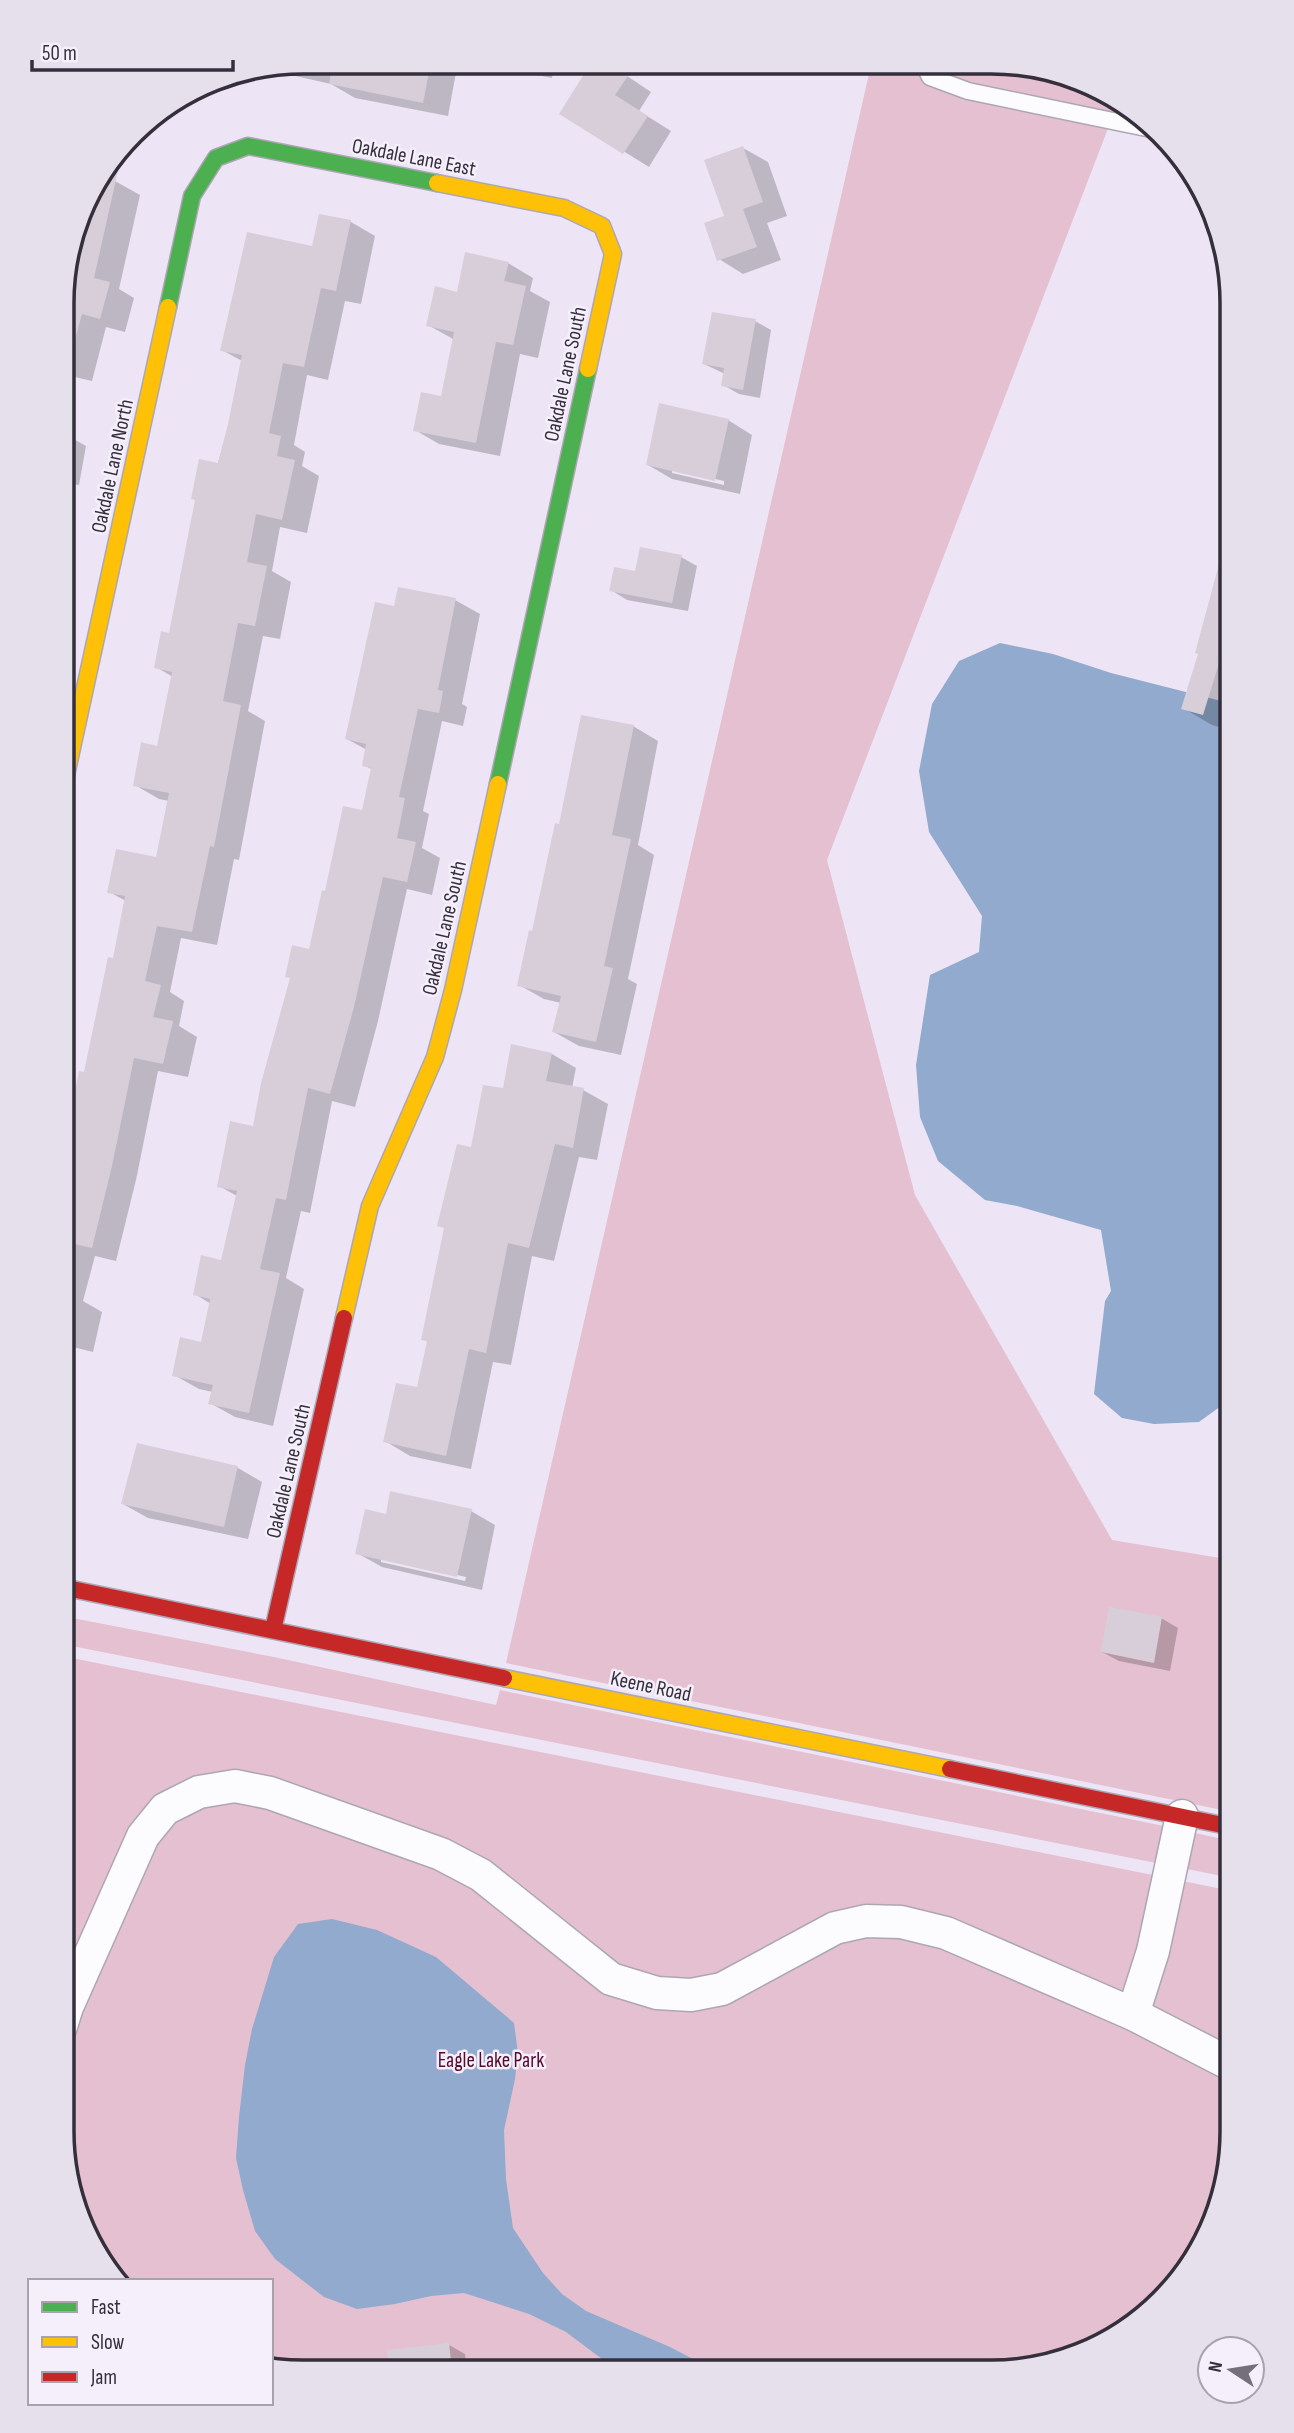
<svg xmlns="http://www.w3.org/2000/svg" width="1294" height="2433" font-family="'Sofia Sans Condensed',sans-serif">
  <style>
    .green { fill: #e5c0d0 }
    .water { fill: #91aacd }
    .shadow { fill: #0003; fill-rule: evenodd }
    .building { fill: #d8ceda }
    .lines { fill: none; stroke-linecap: round; stroke-linejoin: round }
    .lane-casing { stroke: #ada6b3; stroke-width: 19 }
    .street-casing { stroke: #ada6b3; stroke-width: 35 }
    .fast-casing { stroke: #ada6b3; stroke-width: 19 }
    .slow-casing { stroke: #ada6b3; stroke-width: 19 }
    .jam-casing { stroke: #ada6b3; stroke-width: 19 }
    .lane { stroke: #fcfbfe; stroke-width: 16 }
    .street { stroke: #fcfbfe; stroke-width: 32 }
    .fast { stroke: #4caf50; stroke-width: 16 }
    .slow { stroke: #ffc107; stroke-width: 16 }
    .jam { stroke: #c62828; stroke-width: 16 }
    .labels { text-anchor: middle; stroke-width: 5; stroke-linejoin: round; paint-order: stroke }
    .street-label { font-size: 21px; fill: #352f3c; stroke: #f5effc }
    .park-label { font-size: 21px; fill: #560929; stroke: #f5effc }
    .rim { fill: none; stroke: #352f3c; stroke-width: 3.5 }
  </style>
  <rect width="100%" height="100%" fill="#ede5f6"/>
  <g class="green">
    <polygon points="871,65 1003,66 1083,88 1117,105 827,860 915,1195 1112,1540 1232,1560 1232,1812 506,1663"/>
    <polygon points="62,1616 274,1657 496,1705 500,1690 1164,1826 1156,1863 62,1644"/>
    <polygon points="62,1656 1232,1891 1232,2146 1215,2222 1183,2278 1126,2331 1068,2359 991,2372 271,2370 271,2281 123,2281 74,2207 61,2130"/>
    <polygon points="1195,1833 1232,1841 1232,1878 1187,1869"/>
  </g>
  <g class="water">
    <polygon points="1000,643 1053,654 1111,673 1233,704 1232,1163 1226,1170 1232,1211 1232,1398 1199,1422 1154,1424 1122,1418 1094,1394 1105,1301 1111,1291 1101,1230 1017,1206 985,1200 938,1161 920,1117 916,1065 930,975 979,952 982,916 929,832 919,771 932,704 959,661"/>
    <polygon points="332,1919 377,1930 436,1957 514,2023 518,2053 515,2079 504,2130 506,2179 513,2228 543,2273 562,2294 586,2311 670,2347 716,2371 618,2371 566,2332 529,2314 464,2293 431,2296 395,2304 357,2309 324,2297 275,2259 255,2231 243,2190 236,2158 239,2117 245,2065 252,2029 274,1957 298,1924"/>
  </g>
  <g class="shadow">
    <polygon points="303,61 458,62 448,116 355,98 331,84 264,69"/>
    <polygon points="478,62 555,63 552,78 483,65"/>
    <polygon points="621,72 651,92 639,111 671,131 649,167 562,113"/>
    <polygon points="209,81 213,88 134,133 143,121"/>
    <polygon points="743,148 768,162 787,216 767,223 781,260 743,274 719,259 726,217"/>
    <polygon points="115,181 140,195 119,289 134,298 125,332 106,327 92,381 75,377 65,434 86,446 79,485 63,483 63,272"/>
    <polygon points="320,216 351,222 375,236 361,304 345,301 328,380 307,375 294,445 305,452 302,466 319,476 307,533 280,527 272,571 291,582 280,639 263,636 248,711 265,721 239,860 234,859 217,945 181,938 170,992 184,1001 179,1026 197,1037 188,1077 158,1071 136,1180 116,1261 95,1256 83,1301 102,1312 93,1352 73,1347 62,1401 62,1161 115,960 126,901 109,892 158,859 169,801 159,799 135,785 159,748 173,677 156,667 170,635 229,424 242,361 222,350 313,248"/>
    <polygon points="508,263 533,278 530,291 550,302 538,358 520,354 500,456 439,444 415,430 443,398 453,339 428,325 458,294"/>
    <polygon points="755,321 771,330 760,398 739,394 723,385 725,374 704,364"/>
    <path d="M 728,420 L 752,435 L 740,494 L 672,479 L 648,465 ZM 672,469 L 724,481 L 724,485 L 672,473 Z"/>
    <polygon points="681,557 697,566 688,611 627,600 611,590 636,573"/>
    <polygon points="1233,560 1233,728 1232,731 1212,725 1183,708 1200,654"/>
    <polygon points="455,600 480,614 462,704 467,707 463,726 442,721 423,811 429,814 422,848 440,858 432,895 407,889 378,1021 355,1107 332,1101 310,1213 301,1211 286,1278 304,1289 273,1426 235,1417 210,1403 213,1392 199,1389 174,1375 202,1344 211,1304 195,1294 222,1262 237,1196 219,1186 254,1128 310,951 326,893 364,813 373,770 364,765 367,750 347,739 396,608"/>
    <polygon points="633,726 658,741 638,845 654,855 628,979 637,984 621,1055 579,1046 554,1032 561,1003 544,999 519,985 561,826"/>
    <polygon points="552,1054 576,1068 572,1088 583,1090 608,1104 597,1160 579,1157 554,1261 532,1256 511,1365 493,1362 471,1469 410,1456 385,1441 418,1389 428,1342 423,1339 472,1149 504,1090"/>
    <polygon points="138,1445 238,1468 262,1482 248,1539 148,1518 123,1504"/>
    <path d="M 471,1511 L 495,1525 L 482,1590 L 382,1567 L 357,1553 L 387,1516 ZM 381,1558 L 466,1577 L 465,1581 L 381,1562 Z"/>
    <polygon points="1161,1618 1178,1628 1170,1671 1119,1661 1102,1652"/>
    <polygon points="449,2345 465,2354 467,2370 391,2370"/>
  </g>
  <g class="building">
    <polygon points="333,61 431,62 423,103 329,84"/>
    <polygon points="591,63 607,63 628,76 615,95 648,116 623,154 559,114"/>
    <polygon points="743,146 763,202 743,209 757,247 717,261 704,223 724,216 704,160"/>
    <polygon points="123,148 94,278 110,282 100,319 82,314 70,358 63,357 63,272 86,196"/>
    <polygon points="319,214 351,220 336,291 321,288 304,367 283,363 269,433 281,436 277,456 295,460 282,520 256,514 247,562 267,566 255,626 238,623 223,701 241,705 214,847 210,846 192,932 157,926 145,981 161,985 153,1017 173,1021 163,1064 134,1058 112,1166 92,1248 62,1241 62,1152 79,1071 84,1072 108,957 113,958 125,896 107,893 116,849 156,857 169,793 133,786 141,742 157,746 172,672 154,668 161,631 169,633 195,500 191,499 199,459 218,463 228,424 242,355 220,351 247,232 312,246"/>
    <polygon points="465,252 509,262 504,281 526,286 513,345 496,342 476,443 413,431 421,392 441,396 454,332 426,326 435,286 457,292"/>
    <polygon points="712,312 756,319 743,390 721,386 724,368 702,364"/>
    <polygon points="659,403 729,419 715,481 646,465"/>
    <polygon points="1226,538 1233,539 1233,663 1220,660 1203,715 1181,709 1198,654 1195,653"/>
    <polygon points="640,547 682,555 672,603 609,591 614,567 635,571"/>
    <polygon points="398,587 456,598 438,690 443,691 439,713 418,709 399,797 405,798 397,838 416,842 407,882 383,877 354,1007 330,1094 308,1088 286,1200 276,1198 260,1269 280,1273 249,1413 208,1404 213,1385 172,1376 180,1337 201,1342 210,1299 193,1295 201,1255 221,1260 237,1191 217,1187 230,1121 253,1126 261,1083 290,978 285,977 292,945 309,949 322,890 325,891 343,806 362,810 371,768 362,766 366,744 345,739 375,602 394,606"/>
    <polygon points="581,715 634,725 612,835 631,839 604,966 613,968 596,1042 552,1032 561,996 517,986 529,930 532,931 555,823 559,824"/>
    <polygon points="511,1044 552,1053 546,1081 584,1088 573,1148 555,1144 529,1248 508,1243 486,1353 469,1349 446,1456 383,1442 396,1383 417,1387 427,1341 421,1340 444,1228 437,1226 457,1144 471,1147 483,1085 503,1088"/>
    <polygon points="137,1443 238,1466 224,1527 121,1504"/>
    <polygon points="390,1491 472,1509 457,1577 355,1554 365,1509 386,1514"/>
    <polygon points="1109,1607 1162,1617 1154,1663 1101,1652"/>
    <polygon points="449,2343 452,2370 389,2370 387,2350"/>
  </g>
  <g class="lines">
    <g class="lane-casing">
      <polyline id="lane" points="924,65 930,77 968,91 1156,130"/>
    </g>
    <g class="street-casing">
      <g id="street">
        <polyline points="1133,2014 1153,1951 1182,1816"/>
        <polyline points="61,2026 67,2007 143,1836 165,1809 199,1792 235,1786 270,1793 441,1854 481,1875 611,1979 657,1993 691,1995 722,1989 835,1928 866,1921 901,1922 946,1933 1133,2014 1232,2065"/>
      </g>
    </g>
    <g class="fast-casing">
      <g id="fast">
        <polyline points="168,307 192,196 216,158 248,146 437,183"/>
        <polyline points="498,784 588,369"/>
      </g>
    </g>
    <g class="slow-casing">
      <g id="slow">
        <polyline points="437,183 564,208 602,226 613,254 588,369"/>
        <polyline points="63,789 168,307"/>
        <polyline points="344,1318 370,1206 435,1057 453,990 498,784"/>
        <polyline points="504,1678 950,1769"/>
      </g>
    </g>
    <g class="jam-casing">
      <g id="jam">
        <polyline points="62,1587 504,1678"/>
        <polyline points="273,1630 344,1318"/>
        <polyline points="950,1769 1232,1827"/>
      </g>
    </g>
    <use href="#lane" class="lane"/>
    <use href="#street" class="street"/>
    <use href="#fast" class="fast"/>
    <use href="#slow" class="slow"/>
    <use href="#jam" class="jam"/>
  </g>
  <g class="labels">
    <g class="street-label">
      <text transform="translate(414 157) rotate(11)" y="7">Oakdale Lane East</text>
      <text transform="translate(565 374) rotate(-78)" y="7">Oakdale Lane South</text>
      <text transform="translate(112 466) rotate(-78)" y="7">Oakdale Lane North</text>
      <text transform="translate(444 928) rotate(-77)" y="7">Oakdale Lane South</text>
      <text transform="translate(288 1471) rotate(-77)" y="7">Oakdale Lane South</text>
      <text transform="translate(651 1686) rotate(12)" y="7">Keene Road</text>
    </g>
    <g class="park-label">
      <text x="491" y="2067">Eagle Lake Park</text>
    </g>
  </g>
  <path d="M0 0H1294V2433H0ZM303 74H991A229 229 0 0 1 1220 303V2131A229 229 0 0 1 991 2360H303A229 229 0 0 1 74 2131V303A229 229 0 0 1 303 74Z" fill="#e6e0ed" fill-rule="evenodd"/>
  <path class="rim" d="M303 74H991A229 229 0 0 1 1220 303V2131A229 229 0 0 1 991 2360H303A229 229 0 0 1 74 2131V303A229 229 0 0 1 303 74Z"/>
  <rect x="28" y="2279" width="245" height="126" fill="#f5effc" stroke="#a8a2af" stroke-width="2"/>
  <rect x="42" y="2302" width="35" height="10" fill="#4caf50" stroke="#a8a2af" stroke-width="2"/>
  <text x="91" y="2314" font-size="21" fill="#352f3c">Fast</text>
  <rect x="42" y="2337" width="35" height="10" fill="#ffc107" stroke="#a8a2af" stroke-width="2"/>
  <text x="91" y="2349" font-size="21" fill="#352f3c">Slow</text>
  <rect x="42" y="2372" width="35" height="10" fill="#c62828" stroke="#a8a2af" stroke-width="2"/>
  <text x="91" y="2384" font-size="21" fill="#352f3c">Jam</text>
  <g transform="translate(1231 2370) rotate(282)"><circle r="33" fill="#f5effc" stroke="#a8a2af" stroke-width="2"/>
  <path d="M0-5L12 26L0 18L-12 26Z" fill="#756f7d"/>
  <text y="-10" font-size="19" font-weight="bold" text-anchor="middle" fill="#352f3c">N</text>
  </g>
  <path d="M32 60v10h201v-10" fill="none" stroke="#352f3c" stroke-width="3.5"/>
  <text x="42" y="60" font-size="21" fill="#352f3c" stroke="#f5effc" stroke-width="5" paint-order="stroke">50 m</text>
</svg>
